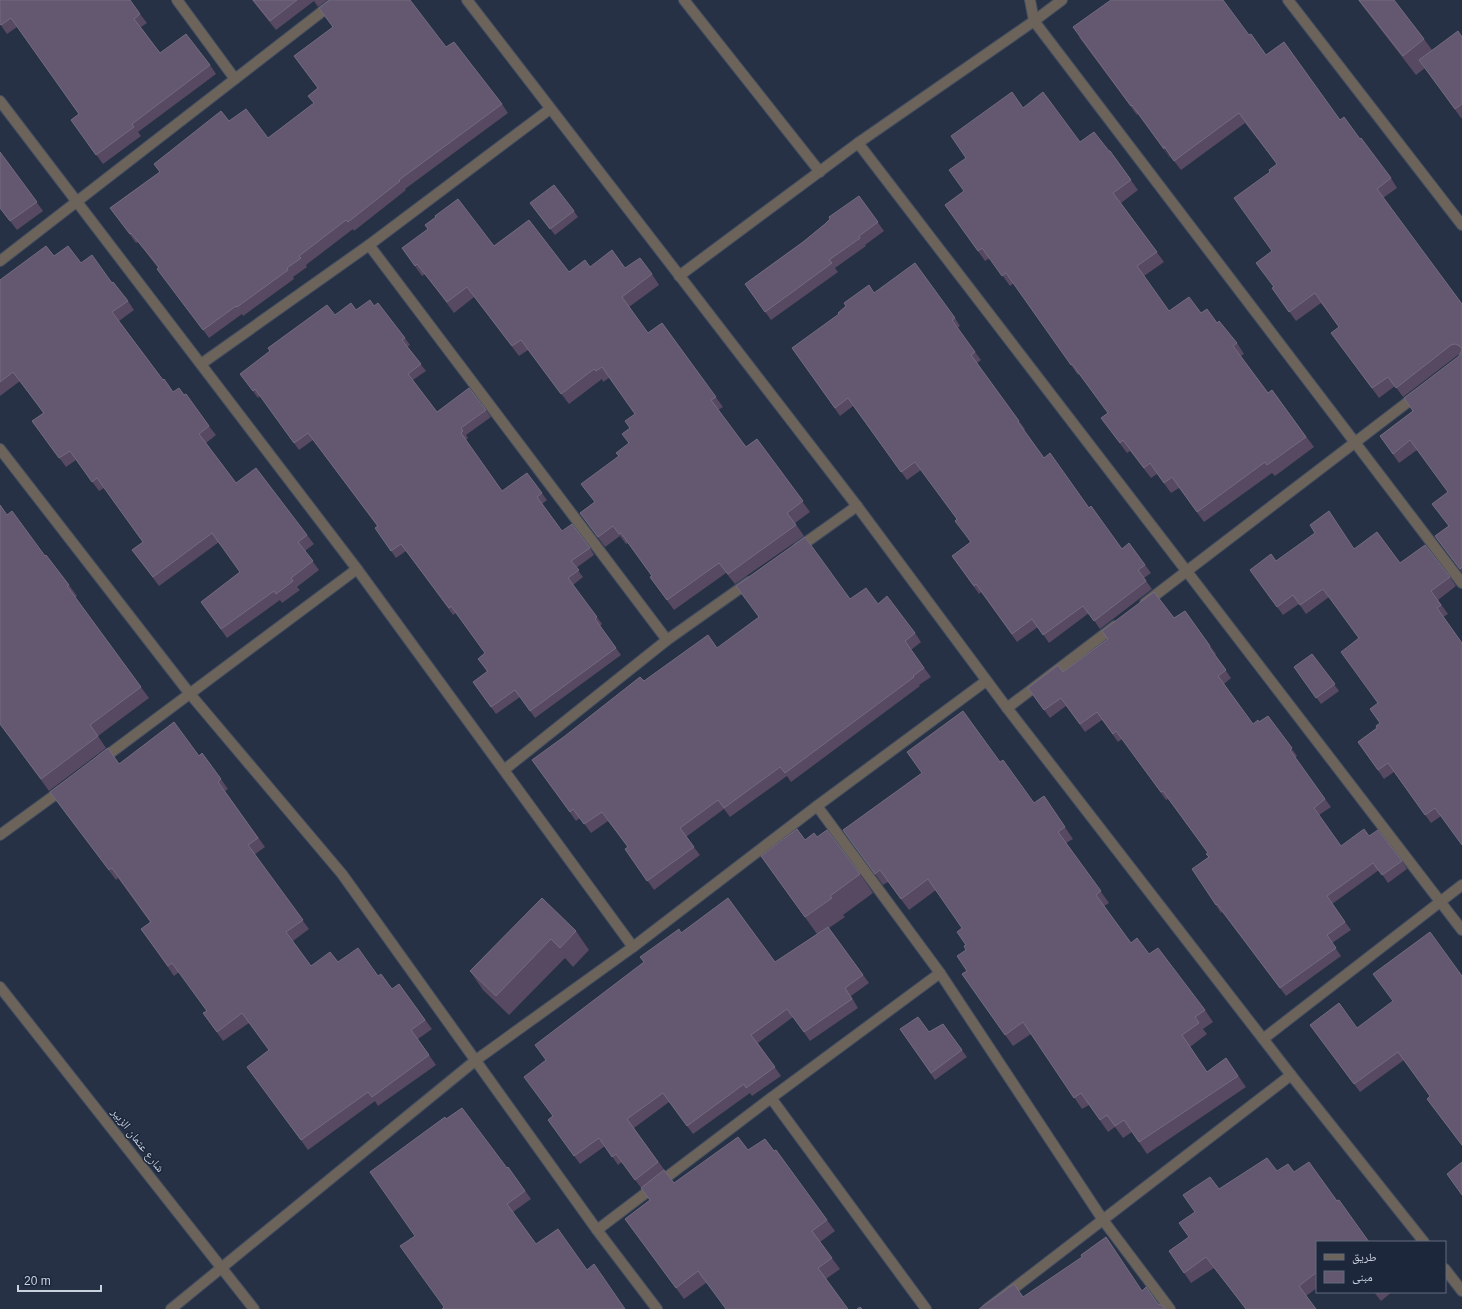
<svg xmlns="http://www.w3.org/2000/svg" width="1462" height="1309" font-family="Helvetica,'Noto Naskh Arabic',sans-serif">
  <style>
    .lines { fill: none; stroke-linecap: round; stroke-linejoin: round }
    .minor-casing { stroke: #444e62; stroke-width: 12 }
    .tertiary-casing { stroke: #444e62; stroke-width: 12 }
    .minor { stroke: #6c635a; stroke-width: 10 }
    .tertiary { stroke: #6c635a; stroke-width: 10 }
    .wall { fill: #574961 }
    .shaded-wall { fill: #3e3951 }
    .building { fill: #63586f; stroke: #736b80 }
    .labels { text-anchor: middle; stroke-width: 3; stroke-linejoin: round; paint-order: stroke }
    .street-label { font-size: 12px; fill: #cad2df; stroke: #1c273b }
  </style>
  <rect width="100%" height="100%" fill="#263146"/>
  <g class="lines">
    <g class="minor-casing">
      <g id="minor">
        <polyline points="177,0 235,79"/>
        <polyline points="467,0 857,506 1007,708 1291,1075 1424,1242"/>
        <polyline points="684,0 820,172"/>
        <polyline points="1030,0 1034,21 1462,583"/>
        <polyline points="1288,0 1462,225"/>
        <polyline points="0,101 357,569 633,947"/>
        <polyline points="858,143 1462,930"/>
        <polyline points="369,245 667,640"/>
        <polyline points="0,261 337,0"/>
        <polyline points="679,276 858,143 1034,21 1062,0"/>
        <polyline points="201,364 369,245 550,109"/>
        <polyline points="0,449 190,694 342,874 597,1230 657,1309"/>
        <polyline points="798,548 857,506"/>
        <polyline points="1145,603 1417,395"/>
        <polyline points="1007,708 1115,626"/>
        <polyline points="101,760 357,569"/>
        <polyline points="504,770 667,640 749,582"/>
        <polyline points="817,806 940,973 1103,1220 1170,1309"/>
        <polyline points="0,835 63,789"/>
        <polyline points="1263,1039 1462,885"/>
        <polyline points="771,1098 926,1309"/>
        <polyline points="597,1230 771,1098 940,973"/>
        <polyline points="1445,1269 1462,1291"/>
        <polyline points="171,1309 476,1060 633,947 817,806 986,681"/>
        <polyline points="987,1309 1291,1075"/>
      </g>
    </g>
    <g class="tertiary-casing">
      <polyline id="tertiary" points="0,987 254,1309"/>
    </g>
    <use href="#minor" class="minor"/>
    <use href="#tertiary" class="tertiary"/>
  </g>
  <g class="wall">
    <polygon points="0,0 140,14 147,23 141,27 160,53 210,65 216,74 138,132 141,136 103,164 71,120 79,114 17,27 7,34 0,24"/>
    <polygon points="252,0 327,0 318,7 314,1 276,30"/>
    <polygon points="1358,0 1394,0 1424,39 1432,50 1462,37 1462,118 1461,118 1425,68 1416,75"/>
    <polygon points="1249,35 1266,55 1340,120 1360,139 1391,178 1397,188 1383,198 1462,304 1462,572 1435,536 1448,526 1448,492 1417,450 1399,463 1380,436 1413,411 1459,356 1460,354 1458,355 1403,397 1395,386 1379,398 1338,342 1339,327 1321,303 1296,321 1272,288 1274,287 1270,172 1277,164 1245,123 1181,170 1170,156 1170,158 1138,114 1137,115 1079,37"/>
    <polygon points="446,47 502,104 508,113 405,189 406,190 354,231 353,229 306,265 307,267 293,277 294,279 243,316 242,314 209,338 164,277 157,269 158,268 138,242 136,243 110,208 229,121 268,138 314,103 308,96 318,88 294,56"/>
    <polygon points="1023,108 1080,142 1109,151 1110,151 1138,190 1121,203 1164,262 1144,276 1169,311 1201,313 1217,323 1237,343 1244,354 1241,356 1268,393 1272,390 1314,447 1275,476 1272,473 1204,522 1179,488 1171,493 1157,474 1151,478 1130,451 1127,453 1101,418 1108,413 1079,374 1078,375 1014,283 1010,286 990,258 985,261 945,205 964,192 966,158"/>
    <polygon points="0,152 43,211 17,230 0,208"/>
    <polygon points="859,196 884,231 865,245 866,246 835,268 838,272 771,320 745,284 803,242"/>
    <polygon points="530,203 574,211 578,217 555,235"/>
    <polygon points="494,246 569,272 590,267 625,268 652,274 659,285 629,307 648,333 662,323 723,407 718,410 746,447 757,439 810,512 795,523 804,536 735,584 726,573 674,610 650,577 652,576 628,543 626,544 620,536 605,547 580,513 594,502 619,456 629,444 629,428 635,414 609,378 603,382 602,379 569,404 528,350 519,356 474,297 454,313 425,274 422,276 402,248"/>
    <polygon points="54,256 81,263 112,283 128,301 134,310 119,321 163,380 173,392 184,395 209,426 216,435 206,443 236,483 307,535 314,544 305,551 319,570 297,587 300,590 282,603 280,600 227,638 201,602 240,572 219,542 159,586 132,550 143,542 104,488 99,491 76,460 66,467 32,421 43,413 20,381 0,396 0,280"/>
    <polygon points="874,293 955,318 960,326 957,328 981,360 977,363 1019,421 1025,429 1024,430 1044,458 1089,508 1122,549 1129,543 1151,573 1144,578 1152,589 1100,629 1089,613 1049,643 1038,627 1017,642 981,592 979,594 952,556 970,542 957,519 921,470 907,480 853,406 840,416 792,348"/>
    <polygon points="374,306 405,338 410,345 407,347 426,371 413,380 437,412 486,410 491,417 466,435 468,438 466,440 502,491 527,473 547,500 542,504 562,531 590,548 594,555 576,568 583,577 573,585 602,624 600,626 621,655 535,718 520,697 496,714 473,682 487,672 478,659 485,653 456,613 453,615 406,551 396,558 375,528 377,526 313,440 299,450 260,396 258,398 240,374 335,315"/>
    <polygon points="0,505 7,515 45,556 69,585 77,596 75,598 149,698 98,736 106,748 49,791 0,724"/>
    <polygon points="1354,548 1400,563 1450,577 1456,586 1438,600 1448,614 1443,617 1441,816 1431,823 1394,772 1384,779 1358,742 1377,728 1380,723 1378,703 1359,639 1329,597 1306,614 1299,604 1283,615 1250,570 1276,561"/>
    <polygon points="850,599 878,604 915,633 921,642 911,650 931,677 919,685 920,686 791,782 787,776 730,817 724,809 686,837 700,855 654,890 625,849 628,847 608,821 591,833 580,818 576,821 532,760 644,681 717,648"/>
    <polygon points="1185,611 1216,654 1215,655 1231,678 1224,684 1253,724 1259,722 1268,716 1297,756 1295,758 1331,807 1319,815 1341,846 1369,836 1402,861 1407,869 1388,883 1379,870 1332,904 1351,930 1332,943 1341,956 1286,996 1222,912 1221,913 1192,869 1209,857 1208,853 1168,799 1166,800 1122,739 1118,742 1102,720 1085,732 1066,706 1050,718 1028,688 1063,672 1174,618"/>
    <polygon points="1312,654 1339,691 1321,704 1294,667"/>
    <polygon points="202,753 228,789 225,791 265,847 254,855 309,929 293,941 311,966 338,962 378,976 392,989 399,984 432,1029 418,1039 436,1065 378,1106 375,1101 308,1150 247,1067 269,1050 249,1023 223,1041 203,1013 207,1011 179,972 174,976 141,929 150,922 118,878 116,880 50,792 119,764 199,756"/>
    <polygon points="1000,762 1034,803 1044,796 1073,839 1066,843 1109,903 1104,906 1131,943 1149,954 1205,1010 1213,1022 1203,1029 1207,1034 1190,1047 1207,1072 1226,1058 1246,1087 1147,1154 1132,1132 1123,1138 1115,1127 1108,1132 1089,1105 1082,1109 1031,1034 1013,1046 962,974 967,971 966,950 962,928 936,890 909,910 888,882 883,885 843,830"/>
    <polygon points="817,837 860,874 873,893 843,915 845,917 829,928 869,983 851,996 858,1008 810,1041 793,1017 758,1043 781,1076 752,1096 750,1093 693,1134 669,1102 634,1128 674,1183 748,1150 774,1151 827,1220 835,1231 820,1242 840,1269 826,1279 706,1283 684,1299 625,1219 650,1200 622,1162 618,1165 605,1146 580,1164 548,1120 552,1116 546,1060 644,962 681,933 775,962 817,934 761,856 805,840"/>
    <polygon points="542,898 576,931 589,950 573,967 565,958 509,1015 483,990 470,971"/>
    <polygon points="1462,976 1462,1146 1427,1099 1430,1096 1404,1060 1360,1092 1310,1025 1357,1028"/>
    <polygon points="943,1024 967,1057 935,1080 900,1029 929,1032"/>
    <polygon points="446,1119 507,1168 508,1167 531,1199 513,1212 536,1244 587,1270 625,1309 444,1307 415,1236"/>
    <polygon points="1219,1189 1317,1242 1317,1288 1306,1296 1316,1309 1246,1309 1214,1268 1191,1283 1169,1251 1189,1237 1195,1212"/>
    <polygon points="1374,1292 1392,1292 1381,1301"/>
  </g>
  <polygon class="shaded-wall" points="1164,146 1170,156 1170,158 1164,149"/>
  <g class="building">
    <polygon points="0,0 130,0 140,14 134,19 160,53 186,34 210,65 132,124 134,127 96,155 71,120 79,114 11,18 1,25 0,24"/>
    <polygon points="253,0 297,0 270,21"/>
    <polygon points="330,0 410,0 446,47 454,42 502,104 399,180 400,181 348,222 346,220 299,256 301,258 287,268 288,270 237,307 236,306 203,330 157,269 159,267 131,233 130,234 110,208 160,172 154,164 221,111 229,121 246,109 268,138 314,103 308,96 318,88 294,56 333,27 319,8"/>
    <polygon points="1111,0 1223,0 1249,35 1251,34 1266,55 1284,42 1340,120 1344,117 1360,139 1361,138 1391,178 1377,189 1462,304 1462,567 1460,569 1435,536 1449,526 1432,504 1448,492 1410,440 1393,454 1380,436 1413,411 1404,398 1459,356 1462,350 1460,346 1455,344 1451,345 1396,388 1388,377 1372,388 1331,333 1339,327 1315,293 1289,312 1272,288 1274,287 1256,263 1272,251 1234,198 1270,172 1269,170 1277,164 1239,113 1174,161 1164,146 1164,149 1132,105 1131,106 1073,27"/>
    <polygon points="1359,0 1394,0 1424,39 1403,56"/>
    <polygon points="1458,31 1462,37 1462,104 1455,109 1419,60"/>
    <polygon points="1012,92 1023,108 1043,92 1080,142 1094,132 1109,151 1110,151 1131,180 1113,193 1157,252 1137,266 1169,311 1189,297 1201,313 1207,309 1217,323 1219,321 1237,343 1233,346 1268,393 1272,390 1306,437 1267,465 1265,462 1197,512 1172,477 1164,483 1150,463 1144,468 1123,440 1120,443 1101,418 1108,413 1072,364 1071,365 1006,273 1002,276 982,248 978,251 945,205 964,191 949,170 966,158 951,136"/>
    <polygon points="0,152 37,202 10,221 0,208"/>
    <polygon points="554,185 574,211 550,229 530,203"/>
    <polygon points="859,196 878,222 859,236 860,238 829,260 832,263 765,312 745,284 803,242 825,224 830,219 829,217"/>
    <polygon points="458,199 494,246 529,220 569,272 585,260 590,267 612,250 625,268 640,258 652,274 622,297 648,333 662,323 716,397 711,400 746,447 757,439 803,501 787,513 796,525 728,574 719,563 667,600 650,577 652,576 621,533 619,534 613,526 598,537 580,513 595,502 581,484 619,456 616,453 629,443 622,434 630,428 625,421 635,414 602,367 596,371 594,369 561,394 521,340 512,346 467,287 447,302 417,264 415,266 402,248 428,229 425,225 436,217 435,216"/>
    <polygon points="46,246 54,256 68,246 81,263 92,255 112,283 113,282 128,301 112,312 163,380 164,379 173,392 179,388 184,395 186,394 209,426 199,434 236,483 256,468 307,535 298,542 313,561 291,578 293,581 276,594 274,591 221,629 201,602 240,572 212,533 153,577 132,550 143,542 97,478 92,482 70,451 59,458 32,421 44,413 13,372 0,382 0,280"/>
    <polygon points="915,263 955,318 952,320 975,352 971,355 1019,421 1018,422 1044,458 1050,453 1089,508 1091,506 1122,549 1129,543 1145,565 1138,570 1146,581 1094,621 1083,606 1043,635 1032,619 1012,634 976,584 974,586 952,556 971,542 955,521 957,519 915,462 901,472 848,398 835,408 792,348 839,314 838,313 846,306 844,303 869,285 874,293"/>
    <polygon points="370,300 374,306 378,303 405,338 402,340 421,364 408,374 437,412 469,388 486,410 461,428 463,431 461,433 502,491 527,473 542,493 537,497 562,531 572,524 590,548 571,561 579,570 568,578 597,617 595,619 616,648 530,711 515,690 491,707 473,682 488,671 478,659 485,653 451,606 449,608 401,544 391,551 375,528 378,526 308,433 294,443 255,389 253,391 240,374 270,351 268,348 327,305 335,315 351,303 356,310"/>
    <polygon points="0,505 7,515 12,511 45,556 46,555 69,585 67,586 141,687 90,725 98,736 41,779 0,724"/>
    <polygon points="1329,511 1354,549 1377,532 1400,563 1425,545 1450,577 1431,591 1441,605 1437,608 1462,643 1462,845 1435,808 1425,815 1388,763 1378,770 1358,742 1377,728 1376,726 1380,723 1370,709 1378,703 1341,652 1359,638 1323,589 1300,605 1293,595 1277,607 1250,570 1271,554 1276,561 1315,533 1310,525"/>
    <polygon points="805,537 850,599 866,588 878,604 887,596 915,633 905,641 924,668 913,676 914,677 785,773 780,767 724,808 718,800 680,828 694,847 647,881 625,849 628,847 602,812 584,824 573,809 570,812 532,760 565,736 640,677 644,681 708,635 717,648 759,617 736,586"/>
    <polygon points="1154,592 1174,618 1185,611 1210,646 1209,647 1226,670 1218,676 1253,724 1258,720 1259,722 1268,716 1292,748 1290,750 1325,799 1314,808 1341,846 1364,829 1369,836 1378,830 1402,861 1382,875 1373,863 1327,896 1345,922 1327,935 1336,948 1280,988 1217,904 1216,905 1192,869 1209,857 1206,854 1208,853 1163,791 1161,792 1116,731 1113,734 1097,712 1080,724 1061,698 1044,710 1028,688 1058,665 1063,672 1108,639 1102,631"/>
    <polygon points="1312,654 1335,684 1316,698 1294,667"/>
    <polygon points="963,711 1000,762 1003,760 1034,803 1044,796 1065,827 1058,832 1101,891 1096,895 1131,943 1137,938 1149,954 1158,948 1205,1010 1195,1017 1199,1023 1182,1035 1207,1072 1226,1058 1238,1076 1139,1142 1124,1120 1115,1126 1107,1115 1100,1120 1081,1093 1074,1098 1023,1022 1005,1035 962,974 967,971 957,956 966,950 964,946 966,945 957,932 962,928 928,879 901,899 880,870 875,874 843,830 922,773 907,752"/>
    <polygon points="174,722 199,756 202,753 221,779 218,782 258,838 248,845 303,920 286,932 311,966 330,952 338,962 358,948 378,976 381,974 392,989 399,984 425,1020 411,1030 429,1055 372,1097 368,1092 301,1140 247,1067 269,1050 242,1013 217,1032 203,1013 207,1011 172,963 168,966 141,929 151,922 112,868 109,870 50,792 108,748 119,764"/>
    <polygon points="797,829 805,840 814,833 817,837 827,830 860,874 830,896 832,898 805,917 761,856"/>
    <polygon points="542,898 576,931 560,948 551,939 496,996 470,971"/>
    <polygon points="728,898 775,962 828,927 863,975 845,988 852,999 804,1032 787,1009 751,1035 775,1067 746,1088 744,1084 687,1126 663,1093 627,1119 658,1162 635,1180 616,1154 612,1157 599,1138 574,1156 548,1120 553,1116 524,1077 546,1060 535,1045 644,962 640,957 679,929 681,933"/>
    <polygon points="1430,932 1462,976 1462,1145 1427,1099 1430,1096 1398,1052 1354,1084 1310,1025 1339,1003 1357,1028 1393,1001 1373,974"/>
    <polygon points="918,1017 929,1032 943,1024 962,1050 931,1073 900,1029"/>
    <polygon points="462,1108 507,1168 508,1167 525,1191 507,1204 536,1244 558,1229 587,1270 594,1264 625,1309 442,1309 444,1307 400,1246 415,1236 370,1172 445,1117 446,1119"/>
    <polygon points="738,1137 748,1150 765,1139 774,1151 776,1150 827,1220 812,1231 832,1258 818,1268 848,1309 726,1309 698,1271 676,1288 625,1219 650,1200 641,1188 664,1170 674,1183"/>
    <polygon points="1267,1158 1277,1171 1288,1164 1294,1172 1309,1162 1337,1201 1339,1200 1369,1242 1317,1242 1317,1272 1299,1286 1316,1309 1246,1309 1206,1257 1184,1273 1169,1251 1189,1237 1179,1223 1195,1212 1183,1195 1210,1177 1219,1189"/>
    <polygon points="1462,1162 1462,1195 1447,1174"/>
    <polygon points="1106,1237 1142,1291 1146,1287 1158,1304 1163,1306 1165,1309 979,1309 1014,1284 1023,1297 1082,1257 1081,1255"/>
    <polygon points="860,1307 862,1309 857,1309"/>
  </g>
  <g class="labels">
    <g class="street-label">
      <text transform="translate(138 1140) rotate(52)" y="4">شارع عثمان الزبير</text>
    </g>
  </g>
  <rect x="1316" y="1241" width="130" height="52" fill="#1c273b" stroke="#626b7d"/>
  <rect x="1324" y="1254" width="20" height="6" fill="#6c635a" stroke="#626b7d"/>
  <text x="1352" y="1261" font-size="12" fill="#cad2df">طريق</text>
  <rect x="1324" y="1271" width="20" height="12" fill="#63586f" stroke="#626b7d"/>
  <text x="1352" y="1281" font-size="12" fill="#cad2df">مبنى</text>
  <path d="M18 1285v6h83v-6" fill="none" stroke="#cad2df" stroke-width="2"/>
  <text x="24" y="1285" font-size="12" fill="#cad2df" stroke="#1c273b" stroke-width="3" paint-order="stroke">20 m</text>
</svg>
